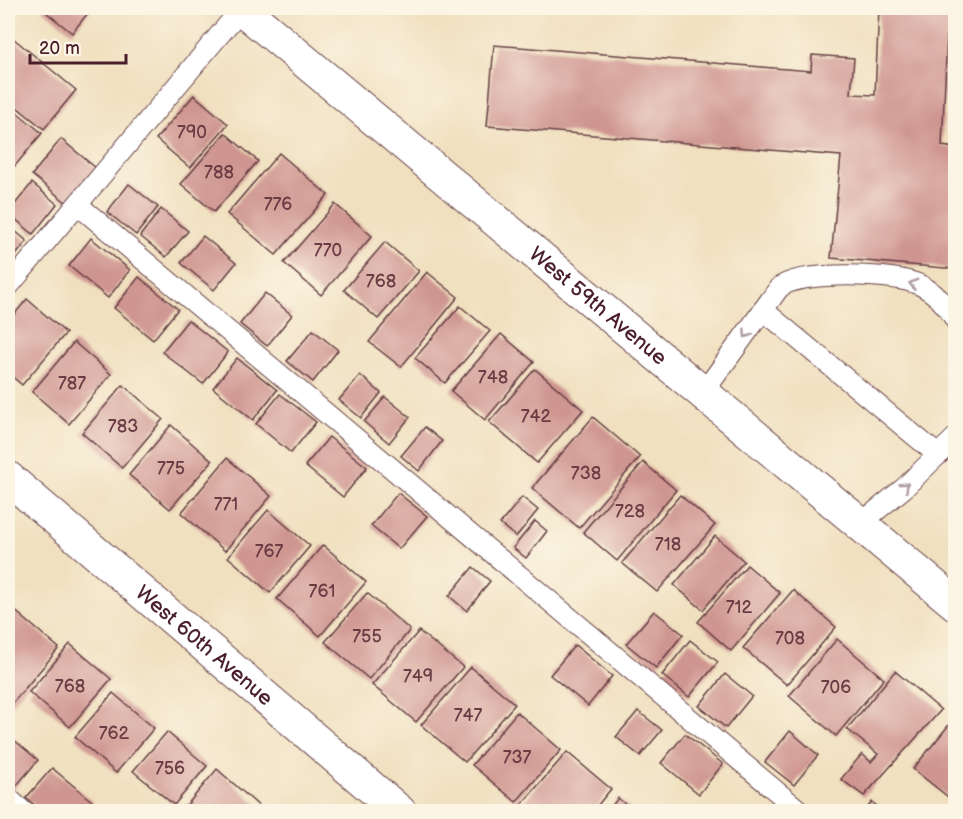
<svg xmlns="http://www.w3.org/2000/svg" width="963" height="819" font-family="'Balsamiq Sans',sans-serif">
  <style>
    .building { fill: #cf9590 }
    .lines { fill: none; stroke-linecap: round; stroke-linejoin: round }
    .lane-casing { stroke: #633c41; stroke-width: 22 }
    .street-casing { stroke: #633c41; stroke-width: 35 }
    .lane { stroke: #fff; stroke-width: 20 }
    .street { stroke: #fff; stroke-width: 33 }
    .oneway { stroke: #ae9aa0 }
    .labels { text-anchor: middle; stroke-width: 5; stroke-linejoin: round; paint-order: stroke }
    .number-label { font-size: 18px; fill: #6b3c44 }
    .street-label { font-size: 21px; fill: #4a1f2b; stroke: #fcf5e5 }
  </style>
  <rect width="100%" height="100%" fill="#fcf5e5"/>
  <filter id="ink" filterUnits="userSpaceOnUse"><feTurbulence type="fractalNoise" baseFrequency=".0167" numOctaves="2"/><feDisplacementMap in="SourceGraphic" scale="12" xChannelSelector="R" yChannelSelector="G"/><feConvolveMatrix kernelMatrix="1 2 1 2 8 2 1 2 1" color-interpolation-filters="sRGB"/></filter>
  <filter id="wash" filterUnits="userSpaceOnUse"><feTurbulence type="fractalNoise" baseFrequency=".008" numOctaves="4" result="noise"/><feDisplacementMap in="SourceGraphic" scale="24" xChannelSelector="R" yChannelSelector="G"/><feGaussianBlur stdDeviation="1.35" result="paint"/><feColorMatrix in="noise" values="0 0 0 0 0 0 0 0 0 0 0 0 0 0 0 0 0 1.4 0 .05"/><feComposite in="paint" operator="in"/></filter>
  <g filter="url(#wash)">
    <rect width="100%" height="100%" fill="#f0e0bf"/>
    <g id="blocks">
      <g class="building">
        <polygon points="41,8 92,8 72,33"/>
        <polygon points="879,8 956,8 956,36 947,36 942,146 956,148 956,269 831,258 841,156 487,126 494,45 811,71 812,55 854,58 851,94 875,95"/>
        <polygon points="8,34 76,90 44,129 8,100"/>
        <polygon points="194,95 228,124 190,168 156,139"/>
        <polygon points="8,105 42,133 15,166 8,160"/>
        <polygon points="225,133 258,161 214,212 181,184"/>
        <polygon points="61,139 96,168 67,203 32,175"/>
        <polygon points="279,153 328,195 276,255 227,214"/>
        <polygon points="32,183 57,204 33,234 8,213"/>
        <polygon points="129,184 158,207 136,235 107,212"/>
        <polygon points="335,204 372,236 321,295 284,263"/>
        <polygon points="161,209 188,231 166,257 140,236"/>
        <polygon points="8,225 27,241 8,265"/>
        <polygon points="203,236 236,263 214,290 181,263"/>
        <polygon points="91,238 130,270 108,298 69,266"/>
        <polygon points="385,242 419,271 378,319 344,290"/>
        <polygon points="427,272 458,297 401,367 369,342"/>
        <polygon points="139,277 178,309 153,340 114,308"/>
        <polygon points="265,293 292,315 267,346 240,324"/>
        <polygon points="27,299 66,333 22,385 8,373 8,322"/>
        <polygon points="460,306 490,331 445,383 415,358"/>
        <polygon points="188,320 228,352 203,384 162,352"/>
        <polygon points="313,330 338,350 313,382 287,361"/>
        <polygon points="501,334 534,362 485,420 451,391"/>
        <polygon points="74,342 111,374 69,424 32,392"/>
        <polygon points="237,358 277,390 253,420 213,388"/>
        <polygon points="535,369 583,410 537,463 489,422"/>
        <polygon points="360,375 381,393 361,418 339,400"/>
        <polygon points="123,385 163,419 122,468 82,433"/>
        <polygon points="280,394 316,422 291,453 256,424"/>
        <polygon points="385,397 410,417 389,443 364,422"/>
        <polygon points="593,417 640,457 579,528 532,488"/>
        <polygon points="171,425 212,461 170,509 129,475"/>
        <polygon points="425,427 442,441 419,471 401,456"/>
        <polygon points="329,437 367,467 343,497 305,466"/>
        <polygon points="227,458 271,496 225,551 181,513"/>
        <polygon points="643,462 676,490 617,561 583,532"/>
        <polygon points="398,493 427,516 399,549 371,526"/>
        <polygon points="680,495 715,525 657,592 622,563"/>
        <polygon points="522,497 538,510 516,537 500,524"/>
        <polygon points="268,510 310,546 270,593 228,557"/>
        <polygon points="535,521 547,531 526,558 513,548"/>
        <polygon points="715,536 744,561 703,610 674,585"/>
        <polygon points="323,545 366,582 320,636 277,599"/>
        <polygon points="747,565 780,593 731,651 698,622"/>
        <polygon points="473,567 490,581 467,611 449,596"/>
        <polygon points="793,590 836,627 787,685 743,648"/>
        <polygon points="367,593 410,630 369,679 325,642"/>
        <polygon points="13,609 59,648 12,704 8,700 8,615"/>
        <polygon points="654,611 683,634 656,668 626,644"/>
        <polygon points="419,631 463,667 416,722 372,685"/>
        <polygon points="837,639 884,679 836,736 789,696"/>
        <polygon points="690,640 718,662 689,697 662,675"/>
        <polygon points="70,644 111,679 70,727 29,692"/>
        <polygon points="575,645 612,676 588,706 550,675"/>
        <polygon points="471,667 515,704 465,762 421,725"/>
        <polygon points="895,671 941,710 864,796 841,779 862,754 871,762 878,754 847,729"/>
        <polygon points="725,674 752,696 726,728 699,706"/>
        <polygon points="113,693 154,728 116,773 75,737"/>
        <polygon points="638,711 662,730 640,756 616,737"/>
        <polygon points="517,712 561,750 516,802 472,765"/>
        <polygon points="953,720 956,722 956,797 952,800 913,769"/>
        <polygon points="790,731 818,755 794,785 765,762"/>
        <polygon points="167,732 207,766 174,805 133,771"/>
        <polygon points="685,734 723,764 699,794 661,763"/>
        <polygon points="8,735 38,760 13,790 8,785"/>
        <polygon points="567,752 611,789 592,812 531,812 522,804"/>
        <polygon points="52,768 93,802 85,812 43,812 26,798"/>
        <polygon points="217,769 260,807 256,812 181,812"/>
        <polygon points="618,798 634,812 607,812"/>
        <polygon points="872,802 884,812 864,812"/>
      </g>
    </g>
  </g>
  <g filter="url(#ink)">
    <use href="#blocks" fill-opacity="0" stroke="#633c41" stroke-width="1.5"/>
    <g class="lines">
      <g class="lane-casing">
        <g id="lane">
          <polyline points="78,205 801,812"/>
          <polyline points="8,287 242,8"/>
          <polyline points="763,310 938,455"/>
          <path d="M 703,393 L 779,288 C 799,270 896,273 920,285 C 935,292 948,307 956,321"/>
          <polyline points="860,524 904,488 956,437"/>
          <polyline points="8,798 24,812"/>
        </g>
      </g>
      <g class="street-casing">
        <g id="street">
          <path id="s1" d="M 241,8 L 956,604"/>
          <path id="s2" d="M 8,478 L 400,812"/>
        </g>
      </g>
      <use href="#lane" class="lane"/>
      <use href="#street" class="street"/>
    </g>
    <defs><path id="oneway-chevron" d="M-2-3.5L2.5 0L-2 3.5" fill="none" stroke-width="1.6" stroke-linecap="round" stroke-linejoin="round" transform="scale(1.5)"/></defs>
    <g class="oneway">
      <use href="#oneway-chevron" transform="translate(913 284) rotate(-165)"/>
      <use href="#oneway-chevron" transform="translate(747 334) rotate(124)"/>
      <use href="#oneway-chevron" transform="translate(905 486) rotate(-43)"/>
    </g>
  </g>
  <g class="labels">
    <g class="number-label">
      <text x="192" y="138">790</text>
      <text x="219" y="178">788</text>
      <text x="278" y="210">776</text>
      <text x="328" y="256">770</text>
      <text x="381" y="287">768</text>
      <text x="493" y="383">748</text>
      <text x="72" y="389">787</text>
      <text x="536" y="422">742</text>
      <text x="123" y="432">783</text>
      <text x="171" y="474">775</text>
      <text x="586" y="479">738</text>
      <text x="226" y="510">771</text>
      <text x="630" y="517">728</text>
      <text x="668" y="550">718</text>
      <text x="269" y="557">767</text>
      <text x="322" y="597">761</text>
      <text x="739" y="613">712</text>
      <text x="367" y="642">755</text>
      <text x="790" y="644">708</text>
      <text x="418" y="682">749</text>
      <text x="70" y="692">768</text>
      <text x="836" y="693">706</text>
      <text x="468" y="721">747</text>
      <text x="114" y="739">762</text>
      <text x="517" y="763">737</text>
      <text x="170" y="774">756</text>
    </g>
    <g class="street-label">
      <text dy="7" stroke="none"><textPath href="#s1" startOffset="465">West 59th Avenue</textPath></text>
      <text dy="7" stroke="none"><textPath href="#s2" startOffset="258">West 60th Avenue</textPath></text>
    </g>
  </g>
  <rect width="963" height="819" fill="none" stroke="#fcf5e5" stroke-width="30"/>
  <path d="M30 54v9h96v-9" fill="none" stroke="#4a1f2b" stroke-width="3"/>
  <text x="39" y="54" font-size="18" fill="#4a1f2b" stroke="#fcf5e5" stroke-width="4.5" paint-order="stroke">20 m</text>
</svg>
